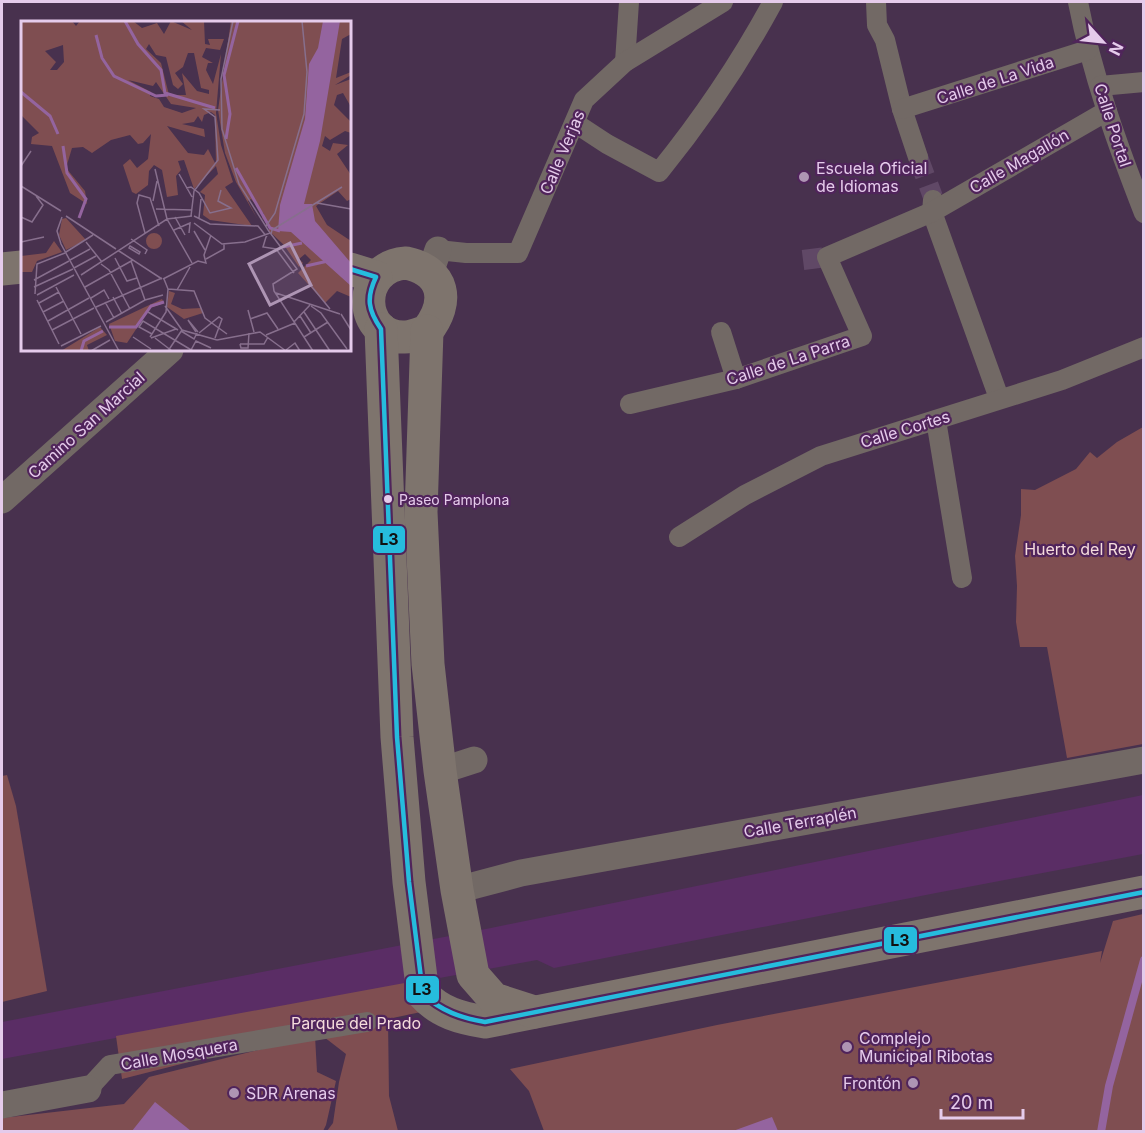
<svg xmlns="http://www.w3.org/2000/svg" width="1145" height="1133" font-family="Inter,sans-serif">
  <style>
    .built { fill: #5a2d65 }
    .green { fill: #7f4e51 }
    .water { fill: #94649f }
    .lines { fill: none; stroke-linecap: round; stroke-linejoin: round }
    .stream { stroke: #94649f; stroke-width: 8 }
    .pedestrian-tunnel { stroke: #604866; stroke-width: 20; stroke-dasharray: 20 10; stroke-linecap: butt }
    .pedestrian { stroke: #726965; stroke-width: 20 }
    .minor { stroke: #726965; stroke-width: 27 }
    .secondary { stroke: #7e746d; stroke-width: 33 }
    .bus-1-casing { stroke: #50245b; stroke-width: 9 }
    .bus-1 { stroke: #26bcdd; stroke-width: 4.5 }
    .poi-dot { fill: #ae95b4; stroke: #50245b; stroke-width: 2 }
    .bus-dot { fill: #e5cbeb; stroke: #50245b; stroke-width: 2 }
    .labels { text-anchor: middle; stroke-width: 4.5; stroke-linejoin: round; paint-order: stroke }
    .bus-label { font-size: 14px; fill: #e5cbeb; stroke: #50245b; text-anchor: start }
    .street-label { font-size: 16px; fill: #e5cbeb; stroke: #50245b }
    .poi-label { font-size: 16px; fill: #e5cbeb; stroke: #50245b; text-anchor: start }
    .park-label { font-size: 16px; fill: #f5dcdc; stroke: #50245b }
    .inset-river { fill: none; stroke: #94649f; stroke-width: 3 }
    .inset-road { fill: none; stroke: #876f8d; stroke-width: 1.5 }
    .view { fill: #ae95b4; fill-opacity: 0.15; stroke: #ae95b4; stroke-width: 3 }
    .inset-edge { fill: none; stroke: #e5cbeb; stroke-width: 3 }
    .line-badge { stroke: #50245b; stroke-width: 2 }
    .pale-badge-label { font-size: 16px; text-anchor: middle; font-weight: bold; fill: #111 }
  </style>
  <rect width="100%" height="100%" fill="#48314e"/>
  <polygon class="built" points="1143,795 1143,854 936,893 554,968 537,960 2,1059 2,1022 491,928"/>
  <g class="green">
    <polygon points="1143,427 1143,744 1067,758 1047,647 1020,647 1016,622 1017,586 1015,556 1021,515 1021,489 1035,490 1076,469 1090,452 1097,458 1117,442"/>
    <polygon points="7,775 16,806 47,991 2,1002 2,776"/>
    <polygon points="1143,914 1143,1131 544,1131 529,1091 510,1069 717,1025 1102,951 1100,963 1113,921"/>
    <polygon points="410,982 421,1012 388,1019 389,1096 398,1131 327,1131 333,1123 339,1082 346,1054 315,1030 122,1079 116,1036"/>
    <polygon points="315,1036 317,1072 336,1081 326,1125 323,1131 2,1132 2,1118 124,1104 149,1077"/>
  </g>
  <g class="water">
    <polygon points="155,1102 191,1131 132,1131"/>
    <polygon points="772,1117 778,1131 733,1131"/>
  </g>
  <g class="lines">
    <polyline class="stream" points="1101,1132 1109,1086 1144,960"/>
    <g class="pedestrian-tunnel">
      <polyline points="918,157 933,197"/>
      <polyline points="803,260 827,257"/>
    </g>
    <g class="pedestrian">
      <polyline points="876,2 877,25 885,40 902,109 918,157"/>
      <path d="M 1078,2 C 1092,74 1117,144 1144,213"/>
      <polyline points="625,62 629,2"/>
      <polyline points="1100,86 1144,82"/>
      <polyline points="902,109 1088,50"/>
      <path d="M 575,123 L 607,144 L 659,172 C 702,119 741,61 773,2"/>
      <polyline points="933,200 932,212 999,398"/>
      <polyline points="438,250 466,253 518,253 584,100 625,62 723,2"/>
      <polyline points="721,332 736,379"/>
      <polyline points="630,404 736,379 862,336 827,257 932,212 1107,111"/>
      <polyline points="936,420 962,578"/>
      <polyline points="679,537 745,495 821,456 1062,380 1144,347"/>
      <polyline points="88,1089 110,1065 367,1022"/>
    </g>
    <g class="minor">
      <polyline points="430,273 438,250"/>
      <polyline points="2,500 170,350"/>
      <polyline points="440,771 474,760"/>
      <polyline points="457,890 521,873 1144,760"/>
      <polyline points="2,1105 88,1089"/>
    </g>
    <g class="secondary">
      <path d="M 406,263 C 445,271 450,302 427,331 C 421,333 412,337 405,337 C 359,339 354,267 406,263 Z"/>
      <polyline points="2,269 22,267"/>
      <polyline points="350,269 376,277"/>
      <path d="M 381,329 L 397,737 L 409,882 L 423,994 C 440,1013 461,1018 485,1022 L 1144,892"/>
      <polyline points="427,331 421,512 428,664 440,771 457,890 473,975 494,999 534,1012"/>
    </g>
    <g class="bus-1-casing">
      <path id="bus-1" d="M 350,269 L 376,277 C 366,298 368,310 381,329 L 397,737 L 409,882 L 423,994 C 441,1011 461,1018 485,1022 L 1144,892"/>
    </g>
    <use href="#bus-1" class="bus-1"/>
  </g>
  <g class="poi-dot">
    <circle cx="804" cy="177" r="6"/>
    <circle cx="847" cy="1047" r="6"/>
    <circle cx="913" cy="1083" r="6"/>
    <circle cx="234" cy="1093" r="6"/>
  </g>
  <circle class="bus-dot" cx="388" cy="499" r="5"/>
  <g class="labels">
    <g class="bus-label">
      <text x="399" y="505">Paseo Pamplona</text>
    </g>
    <g class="street-label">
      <text transform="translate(995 80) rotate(-18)" y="6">Calle de La Vida</text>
      <text transform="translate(1113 125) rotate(72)" y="6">Calle Portal</text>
      <text transform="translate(562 152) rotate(-67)" y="6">Calle Verjas</text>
      <text transform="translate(1019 161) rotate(-30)" y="6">Calle Magallón</text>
      <text transform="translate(788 360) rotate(-18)" y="6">Calle de La Parra</text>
      <text transform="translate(86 425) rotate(-42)" y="6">Camino San Marcial</text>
      <text transform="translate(905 429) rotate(-17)" y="6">Calle Cortes</text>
      <text transform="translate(800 822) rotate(-10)" y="6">Calle Terraplén</text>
      <text transform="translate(179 1054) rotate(-10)" y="6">Calle Mosquera</text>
    </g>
    <g class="poi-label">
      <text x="816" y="174">Escuela Oficial<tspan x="816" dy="18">de Idiomas</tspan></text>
      <text x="859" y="1044">Complejo<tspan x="859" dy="18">Municipal Ribotas</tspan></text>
      <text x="901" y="1089" text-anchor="end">Frontón</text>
      <text x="246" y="1099">SDR Arenas</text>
    </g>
    <g class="park-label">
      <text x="1080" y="555">Huerto del Rey</text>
      <text x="356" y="1029">Parque del Prado</text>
    </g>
  </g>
  <g transform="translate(21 21)">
    <rect width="330" height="330" fill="#48314e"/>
    <path d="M 0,0 L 51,0 L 55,5 L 59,0 L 112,0 L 121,7 L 136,2 L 143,13 L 150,0 L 171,9 L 160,0 L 183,0 L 184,23 L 189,24 L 187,18 L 203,18 L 199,29 L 185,27 L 181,36 L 192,42 L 187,42 L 185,49 L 192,63 L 200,33 L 195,92 L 200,124 L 212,161 L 204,166 L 231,205 L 189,199 L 182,194 L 184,174 L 179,171 L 197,153 L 195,145 L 173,168 L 163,139 L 157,140 L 160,149 L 155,155 L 157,174 L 146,176 L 141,149 L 133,144 L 128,150 L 127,164 L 115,173 L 111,171 L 102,144 L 109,138 L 116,147 L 127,138 L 130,113 L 122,122 L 117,123 L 109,114 L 90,119 L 71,132 L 62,126 L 51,127 L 45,147 L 64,170 L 66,183 L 49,172 L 31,125 L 10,123 L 11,116 L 18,112 L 0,94 ZM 128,23 L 135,34 L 145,36 L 152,64 L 157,68 L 162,63 L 154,52 L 162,46 L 167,32 L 173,32 L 180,67 L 188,69 L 188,73 L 176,70 L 161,52 L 165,74 L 148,74 L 140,42 L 125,28 ZM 42,24 L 43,41 L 36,49 L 29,49 L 35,41 L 24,30 ZM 107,59 L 132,65 L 135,61 L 150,83 L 175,87 L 161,92 L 143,86 L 138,78 L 129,75 L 130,71 ZM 190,91 L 194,94 L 195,144 L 187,128 L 183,134 L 167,132 L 146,105 L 184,116 L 183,108 L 161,103 L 173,101 L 177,95 L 181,101 L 183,94 ZM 210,0 L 330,0 L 330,13 L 321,18 L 315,57 L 330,51 L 330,54 L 314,64 L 330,58 L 330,86 L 322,72 L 316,74 L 313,84 L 330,101 L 330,112 L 324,110 L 309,119 L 304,115 L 301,125 L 309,130 L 312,122 L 327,124 L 316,133 L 330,154 L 330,178 L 326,180 L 317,170 L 295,185 L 306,204 L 330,220 L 330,276 L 316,270 L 304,282 L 277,252 L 290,239 L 284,233 L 278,238 L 282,242 L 278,246 L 263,224 L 248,210 L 248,203 L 241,197 L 243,193 L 230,178 L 227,180 L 237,199 L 215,161 L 204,132 L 197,89 ZM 45,197 L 65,219 L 45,229 L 38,214 L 41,198 ZM125 220a8 8 0 1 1 16 0a8 8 0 1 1-16 0ZM 33,220 L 41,231 L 16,240 L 11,251 L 0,251 L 0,235 L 25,232 ZM 148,270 L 154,272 L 150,283 L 161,288 L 180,287 L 182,292 L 163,298 L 146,286 ZM 141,278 L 143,282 L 129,287 L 106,322 L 94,320 L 88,303 ZM 79,306 L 86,314 L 66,324 L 68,330 L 40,330 Z" fill="#7f4e51" fill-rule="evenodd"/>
    <path d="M 302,0 L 319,0 L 299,120 L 283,183 L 291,183 L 294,200 L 330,242 L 330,265 L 270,211 L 257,210 L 259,184 L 284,98 L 288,43 L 297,27 Z" fill="#94649f"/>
    <path class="inset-river" d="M 104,0 L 117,23 L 140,49 L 144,72 L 194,87M 75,14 L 81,37 L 93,55 L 135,75 L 147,74M 0,71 L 29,95 L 37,113M 205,118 L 209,93 L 203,54 L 217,0M 42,125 L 46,152 L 65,178 L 58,197M 215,147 L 249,207 L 259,210M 262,226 L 281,222M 285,245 L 307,240M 88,306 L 115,306 L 130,285 L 143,281M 60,330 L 63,320 L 82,310"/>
    <path class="inset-road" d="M 0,145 L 10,130M 134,148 L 146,198 L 171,242M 158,153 L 171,176M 0,165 L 40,190M 165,167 L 170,166 L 178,172 L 189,192 L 210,187 L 197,180 L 200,169M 132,180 L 136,160M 296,182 L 330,188M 135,188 L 171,189M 45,195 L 95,228M 170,195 L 173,170 L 197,139 L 194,96 L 183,88 L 199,89M 173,195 L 189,203 L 237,205 L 246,216M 0,196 L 11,201 L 22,184 L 15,175M 41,196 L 36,210 L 40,223 L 98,330M 154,196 L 164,214M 178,197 L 180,178M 173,202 L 201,223 L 224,221 L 249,212 L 218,163 L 201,108 L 200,58 L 212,0M 245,205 L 254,192 L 283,93 L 286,51 L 281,0M 153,209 L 169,202 L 168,212M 251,209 L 321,166M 251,209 L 250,213 L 276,248 L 252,263 L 253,270 L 292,330M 173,210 L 184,229M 124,212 L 116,182 L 118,174 L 129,177 L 138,205M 245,216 L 242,226 L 255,228 L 273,252M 110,218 L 126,229 L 124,233M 0,221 L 23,216M 65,221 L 81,241M 109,225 L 119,231 L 118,233 L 108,227 ZM 98,230 L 141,258M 45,231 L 72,214M 94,237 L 106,260 L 116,257M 185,238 L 203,228 L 203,223M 49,239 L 69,228M 110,240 L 124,279M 80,243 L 88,249 L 109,288M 53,247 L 75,235M 60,254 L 146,198 L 171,195M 142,258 L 177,240 L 185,242 L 183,234 L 190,214M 13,259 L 48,240M 287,261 L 309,288M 13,266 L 52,248M 35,266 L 60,313M 64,266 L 112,239M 147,268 L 173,270 L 184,297 L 206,313M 156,269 L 169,246M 255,272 L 319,293M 14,273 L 16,243 L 44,232M 16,274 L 53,254M 92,276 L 101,293M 70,277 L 83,269 L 88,278M 16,279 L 38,323M 84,281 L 93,297M 18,282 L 38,271M 144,285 L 161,309 L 196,319M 290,285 L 300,292 L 326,328M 75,286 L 141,257M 227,289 L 233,311M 22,291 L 43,280M 127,291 L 157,309M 283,291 L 309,330M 320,293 L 330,309M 279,295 L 290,312M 229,298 L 246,292 L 257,308M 27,300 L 68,277M 85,301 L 124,279 L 142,274M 273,301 L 289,284M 31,309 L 73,287M 160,310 L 173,318 L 176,312M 175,311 L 167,299 L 177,311M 178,312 L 198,296 L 201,298 L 194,317M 131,313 L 118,306 L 122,300 L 172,330M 245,314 L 274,302M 112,316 L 130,328M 129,316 L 145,291 L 147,268 L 143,258M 283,316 L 307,301M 130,317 L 155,308M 134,317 L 151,330M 196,319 L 239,311 L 265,330M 219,323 L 243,323 L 247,316M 219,323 L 220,327 L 227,327 L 228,312M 40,325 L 80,305M 170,329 L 175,320 L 190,327M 265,329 L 274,322 L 279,330M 70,330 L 89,319M 147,330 L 161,309"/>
    <path class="view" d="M 269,222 L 290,264 L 249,284 L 228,243 Z"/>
    <rect width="330" height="330" class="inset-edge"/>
  </g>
  <g class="line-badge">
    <rect x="372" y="525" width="34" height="29" rx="6" fill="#26bcdd"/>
    <rect x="883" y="926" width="35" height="28" rx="6" fill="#26bcdd"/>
    <rect x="405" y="975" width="35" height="29" rx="6" fill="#26bcdd"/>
  </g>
  <g class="pale-badge-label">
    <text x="389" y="545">L3</text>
    <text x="900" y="946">L3</text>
    <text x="422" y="995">L3</text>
  </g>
  <rect width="1145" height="1133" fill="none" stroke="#e5cbeb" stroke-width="6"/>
  <g transform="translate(1103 42) rotate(117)" stroke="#50245b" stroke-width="4.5" paint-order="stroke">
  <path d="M0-4.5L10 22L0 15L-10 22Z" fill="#e5cbeb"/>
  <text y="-9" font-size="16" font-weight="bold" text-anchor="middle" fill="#e5cbeb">N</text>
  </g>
  <path d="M941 1109v9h82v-9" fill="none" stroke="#e5cbeb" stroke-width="3"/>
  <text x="950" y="1109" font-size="18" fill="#e5cbeb" stroke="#50245b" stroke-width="4.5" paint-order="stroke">20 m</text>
</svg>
